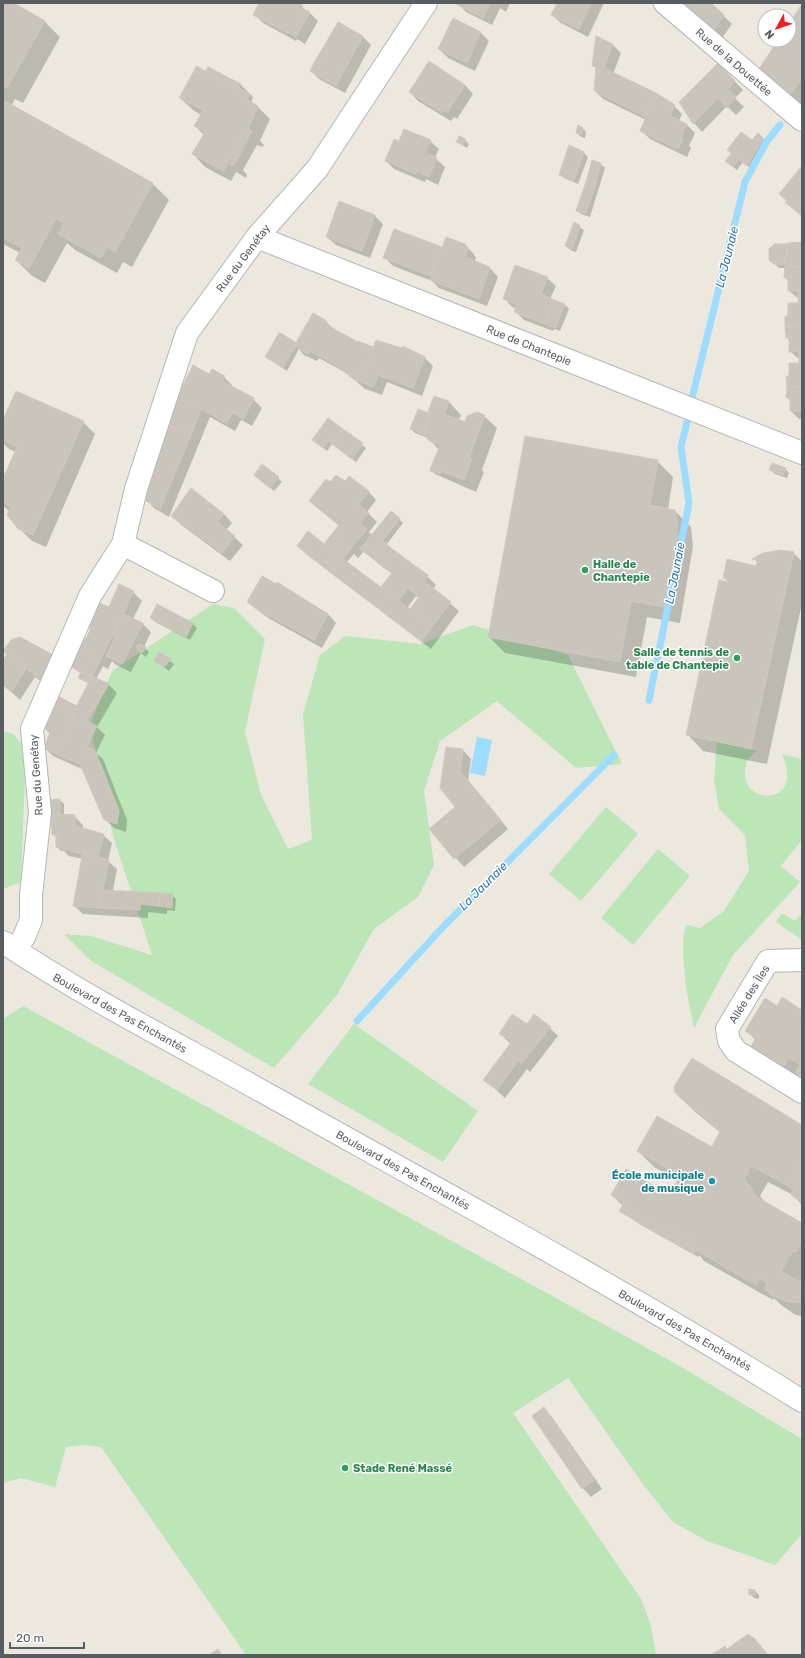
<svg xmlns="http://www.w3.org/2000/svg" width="805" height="1658" font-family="Rubik,sans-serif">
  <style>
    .green { fill: #bce6b8 }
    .water { fill: #9cdcff }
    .shadow { fill: #0003; fill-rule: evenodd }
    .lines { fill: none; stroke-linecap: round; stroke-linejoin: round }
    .stream { stroke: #9cdcff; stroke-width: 7 }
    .building { fill: #c9c5bd; stroke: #d1c9bc }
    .street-casing { stroke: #b2b6bb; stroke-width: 24 }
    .secondary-casing { stroke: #b2b7bd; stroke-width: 24 }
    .street { stroke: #fff; stroke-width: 22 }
    .secondary { stroke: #fff; stroke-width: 22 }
    .leisure-dot { fill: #2e9e5b; stroke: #fff; stroke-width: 1.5 }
    .culture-dot { fill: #0f9aa8; stroke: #fff; stroke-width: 1.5 }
    .labels { text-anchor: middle; stroke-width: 3; stroke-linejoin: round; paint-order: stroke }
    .street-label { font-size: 11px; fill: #585d61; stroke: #fff }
    .leisure-label { font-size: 11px; font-weight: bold; fill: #27864d; stroke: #fff; text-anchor: start }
    .culture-label { font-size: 11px; font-weight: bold; fill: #0d838f; stroke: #fff; text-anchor: end }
    .water-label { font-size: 12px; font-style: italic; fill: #3179ad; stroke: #fff }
  </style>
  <rect width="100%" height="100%" fill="#ece8de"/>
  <g class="green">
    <polygon points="213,604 234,608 265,639 245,732 261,795 288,849 312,840 303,714 320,655 345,636 420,644 473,625 568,655 622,764 576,768 497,701 440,741 424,791 434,865 418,897 374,929 337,995 274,1068 91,961 64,934 91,936 152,955 113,836 90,725 112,671"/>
    <polygon points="3,731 13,734 26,749 21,882 3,889"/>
    <path d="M 717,741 L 757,751 C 748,757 745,762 745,773 C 743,805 805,807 782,754 L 802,759 L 802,840 L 781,866 L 800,882 L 733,955 L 694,1028 C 689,1008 677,941 687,925 L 700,928 L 724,911 L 749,871 L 745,835 L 719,809 L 714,779 Z"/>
    <polygon points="606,807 638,834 581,901 549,874"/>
    <polygon points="658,849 690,876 633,945 601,918"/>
    <polygon points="782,913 795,921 802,913 802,940 776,922"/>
    <polygon points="23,1006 678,1365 802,1439 802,1534 775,1565 707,1541 673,1522 642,1483 568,1378 513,1413 641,1599 651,1626 656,1655 246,1655 101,1447 84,1445 66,1447 55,1487 21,1478 3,1483 3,1019"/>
    <polygon points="354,1024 478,1111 443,1162 308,1084"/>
  </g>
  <polygon class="water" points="477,737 492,740 485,776 470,773"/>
  <g class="shadow">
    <polygon points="3,3 12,3 44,21 60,37 23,103 15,99 11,106 153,184 169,200 132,267 123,262 117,273 75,250 67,243 45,283 32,276 16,260 20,253 3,244"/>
    <polygon points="261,3 294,3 310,13 318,21 305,44 297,39 296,41 263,23 254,14"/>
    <polygon points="458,3 510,3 506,12 500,8 492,25 466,12"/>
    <polygon points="558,3 604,3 588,37 561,23 552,15"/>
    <polygon points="682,3 709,3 732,24 722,38"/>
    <polygon points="802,6 802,106 760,69 779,40 789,40 789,26"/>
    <polygon points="453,20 481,33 489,41 475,71 448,58 439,49"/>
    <polygon points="338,23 363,37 371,45 345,93 319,79 311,71"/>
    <polygon points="597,37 613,45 621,53 613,74 674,106 682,114 679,121 687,125 695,133 689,146 691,148 687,157 650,139 641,130 646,120 603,99 595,91 597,70 593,65"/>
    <polygon points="718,64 743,90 735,98 744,107 736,115 727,106 702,132 694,123 680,102"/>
    <polygon points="197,68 241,85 253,97 251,103 258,107 270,119 260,141 264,145 262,147 257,145 243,170 247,175 246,178 236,172 231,181 205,167 193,154 204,135 195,126 201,115 193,110 180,98"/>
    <polygon points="465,85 473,94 457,119 454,117 451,121 418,101 410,92"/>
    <polygon points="582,128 586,132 585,138 581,137 577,133"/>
    <polygon points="758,134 767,142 751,169 743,162 737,170 731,165"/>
    <polygon points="465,140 469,144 467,148 457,142"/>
    <polygon points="430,141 439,149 435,158 445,167 438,185 426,179 425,182 394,169 386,161 399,142"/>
    <polygon points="570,147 584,153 588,157 578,184 564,178 560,174"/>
    <polygon points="601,164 605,168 590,217 581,214 577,210"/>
    <polygon points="375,216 383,224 370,258 336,245 327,237"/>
    <polygon points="574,224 584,230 576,252 570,250 566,246"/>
    <polygon points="394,230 443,249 465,245 473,253 476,258 474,262 490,268 498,277 487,306 439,288 432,281 393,266 384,257"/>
    <polygon points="802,243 802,419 799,419 791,411 791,401 787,398 787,377 790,377 801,364 800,360 790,351 790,341 787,338 789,317 799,304 799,299 789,291 789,281 785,278 785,268 779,268 770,259"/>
    <polygon points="547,278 556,286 550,299 565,305 569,309 560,331 554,329 553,331 524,320 516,312 517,309 512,307 504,298"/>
    <polygon points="326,322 335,330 358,343 359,342 374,348 403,349 403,347 425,358 433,366 422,396 387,382 382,395 365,389 348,374 319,358 317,361 304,355 299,349 287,371 266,357 297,344"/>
    <polygon points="209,376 224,377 232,385 232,387 253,399 262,408 252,426 241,420 235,431 210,417 169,517 154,508 146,499"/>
    <polygon points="435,397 449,402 461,415 459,420 466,423 484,416 497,428 482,470 484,472 476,492 435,474 431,470 439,450 428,438 415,433 411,429 429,414"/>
    <polygon points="328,420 366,448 356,462 332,444 327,451 314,440"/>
    <polygon points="83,422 95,434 46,547 32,541 19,528 10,512 3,506 3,482 16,452 9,449 3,443 3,423"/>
    <polygon points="657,461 673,477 668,509 675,511 691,527 693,546 680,623 647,617 636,677 505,653 489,637"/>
    <polygon points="785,469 789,473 787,478 775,474 771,470"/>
    <polygon points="278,478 282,482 274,491 259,479"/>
    <path d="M 330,483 L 345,483 L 368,491 L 376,500 L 367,512 L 377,522 L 369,532 L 372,535 L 399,519 L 403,523 L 386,545 L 427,576 L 436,585 L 433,589 L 459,611 L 431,649 L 306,554 L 298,545 L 325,545 L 339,526 L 310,501 ZM 364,551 L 392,574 L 382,589 L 347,562 L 354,554 L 358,558 ZM 416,596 L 420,599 L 411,611 L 407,608 Z"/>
    <polygon points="191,490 224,514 232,523 226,530 243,545 230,561 180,524 172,516"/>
    <polygon points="793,553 802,561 802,603 767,764 703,751 687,734 727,583 728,581 724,577 757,567 758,563 754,559"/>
    <polygon points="277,584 328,614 336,623 322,648 270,619 257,610 248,602"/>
    <polygon points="133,592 142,601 133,619 143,624 151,632 144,647 149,652 146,657 141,653 131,672 116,665 112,661 108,669 103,666 96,679 109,685 117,693 97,727 105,735 96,753 103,759 127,820 126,832 114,828 105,819 84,770 53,756 45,748 51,734 40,724 77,707 89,684 79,677 81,673 68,665 109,608"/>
    <polygon points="151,618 193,624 197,628 190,640 155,622"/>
    <polygon points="13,640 52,689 35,677 20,700 3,684 3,660 4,660 8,655"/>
    <polygon points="160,653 174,664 169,671 155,661"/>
    <polygon points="447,748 463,750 471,759 468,781 508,829 464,867 430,829 457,807"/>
    <polygon points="60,800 64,804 64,816 74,816 83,825 83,830 103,835 112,843 108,861 117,869 113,891 172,895 176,899 175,911 167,910 167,914 148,912 148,918 83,914 74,906 83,859 69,856 64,851 61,851 57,847 57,839 53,834"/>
    <polygon points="777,1007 802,1011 802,1078 799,1075 797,1078 765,1059 753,1046 756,1041 747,1031"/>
    <polygon points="528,1025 550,1028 558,1036 530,1072 527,1069 505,1098 485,1080 511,1044 500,1034"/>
    <polygon points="677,1094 802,1126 802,1205 793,1195 768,1182 760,1196 766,1203 802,1224 802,1278 800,1282 802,1284 802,1316 796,1315 781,1305 774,1298 773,1300 704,1261 699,1255 698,1257 641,1225 620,1211 623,1206 612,1195 670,1196 679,1181 654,1167 638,1151 712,1149 721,1133 694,1111"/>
    <polygon points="544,1409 552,1417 602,1489 591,1497 583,1488 533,1416"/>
    <polygon points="750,1590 755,1591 759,1595 759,1599 754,1598 750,1594"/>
  </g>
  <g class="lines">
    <g class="stream">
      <polyline points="692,398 745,182 767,141 780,125"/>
      <polyline points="649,700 689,503 681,447 687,422"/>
      <polyline points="357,1021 442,928 614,755"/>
    </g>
  </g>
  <g class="building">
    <polygon points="3,3 14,3 45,21 7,88 3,86"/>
    <polygon points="259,3 298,3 303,6 302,8 310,12 296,37 288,32 287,33 253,15"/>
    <polygon points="457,3 490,3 483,18 456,4"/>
    <polygon points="557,3 592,3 579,29 551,15"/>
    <polygon points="682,3 711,3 724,15 714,30"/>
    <polygon points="802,4 802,79 790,95 759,69 778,40 789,40 789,24"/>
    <polygon points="453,18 481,32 467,63 438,49"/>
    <polygon points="338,22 363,36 336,86 310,71 315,61 320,64 328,49 324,46"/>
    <polygon points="596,36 613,44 604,68 656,93 646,117 594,91 596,67 592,66"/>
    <polygon points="324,46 328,49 320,64 315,61"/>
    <polygon points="429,61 465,85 448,112 445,109 442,113 409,92"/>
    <polygon points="718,63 735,81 728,89 736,98 727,108 718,98 693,124 679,102"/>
    <polygon points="196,66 205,71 203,75 194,71"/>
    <polygon points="208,67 212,69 209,74 234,87 237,82 241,84 236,93 258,106 248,129 252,131 250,135 244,133 230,159 236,162 233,166 224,160 219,169 192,154 205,132 194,126 203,110 179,98 194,71 203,75"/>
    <polygon points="212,69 237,82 234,87 209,74"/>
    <polygon points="239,88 250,94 247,99 236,93"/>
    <polygon points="656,93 675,105 670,116 687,124 681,138 683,139 678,149 640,131"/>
    <polygon points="3,100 153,183 115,252 107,247 101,258 58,234 64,223 56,219 29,268 15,260 22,248 3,238"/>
    <polygon points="578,125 583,128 581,135 576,133"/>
    <polygon points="404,129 431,140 425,153 437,158 429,177 417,171 416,174 385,161 394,139 399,141"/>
    <polygon points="741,132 752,140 758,133 763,138 747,166 727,150"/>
    <polygon points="244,133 250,135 236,162 230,159"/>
    <polygon points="459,136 466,139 463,145 456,142"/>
    <polygon points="569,145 584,152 574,181 559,175"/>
    <polygon points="732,153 739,159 733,167 725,161"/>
    <polygon points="224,160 228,163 224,172 219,169"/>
    <polygon points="592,160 601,163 596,183 587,179"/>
    <polygon points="801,167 802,168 802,216 785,202 787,201 779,194"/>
    <polygon points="587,179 596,183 586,213 576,211"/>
    <polygon points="339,201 375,215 362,251 326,237"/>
    <polygon points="574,222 580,225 572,249 565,246"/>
    <polygon points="394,229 442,247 431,276 383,258"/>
    <polygon points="446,237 465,244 468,249 465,257 490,267 479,299 430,280"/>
    <polygon points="802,242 802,267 785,267 784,256 787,256 787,243"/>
    <polygon points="774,244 787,244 787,256 784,256 784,264 774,264 769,260 769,249"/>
    <polygon points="515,265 548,277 541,294 554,300 545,324 514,312 517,304 503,299"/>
    <polygon points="785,267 802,267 802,291 788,291 788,278 784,278"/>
    <rect x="798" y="291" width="4" height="12"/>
    <polygon points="554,300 565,304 556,328 545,324"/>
    <polygon points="788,303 802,303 802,327 785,327 785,316 788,316"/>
    <polygon points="313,313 327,321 325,324 358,342 358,341 373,347 366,368 356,381 342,370 343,369 310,351 308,354 294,346"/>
    <polygon points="785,327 802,327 802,351 789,352 789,338 786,338"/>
    <polygon points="279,333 282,334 269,359 265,357"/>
    <polygon points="282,334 297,343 283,368 269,359"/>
    <polygon points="376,340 402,348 403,346 425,357 413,388 378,375 373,387 356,380 366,368"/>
    <rect x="799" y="351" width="3" height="12"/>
    <polygon points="789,363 802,363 802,387 787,387 786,376 789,376"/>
    <polygon points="193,365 209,374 212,369 225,376 222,381 254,398 243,419 233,413 226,423 201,409 177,398"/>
    <polygon points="787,387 802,387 802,411 790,411 790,398 786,398"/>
    <polygon points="16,391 84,421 33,535 18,529 7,515 11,506 3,503 3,479 17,447 3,440 3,420"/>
    <polygon points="434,396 449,401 444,414 465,422 467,416 477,412 485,415 469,458 472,459 464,480 431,467 440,445 429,441 425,435 425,430 429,419 426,418"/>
    <polygon points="177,398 201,409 191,435 165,424"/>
    <polygon points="418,409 428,413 426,418 429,419 425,430 425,435 410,429"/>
    <polygon points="328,418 343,429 332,444 328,441 323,448 312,440"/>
    <polygon points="165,424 191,435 160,509 145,500 150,467"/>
    <polygon points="343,429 363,443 352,459 332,444"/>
    <polygon points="525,436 658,460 650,505 675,510 677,522 677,539 664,607 631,601 620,662 488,637"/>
    <polygon points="772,463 786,468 783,475 769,470"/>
    <polygon points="262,464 279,477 270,488 254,475"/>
    <polygon points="431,467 441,471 440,474 430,471"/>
    <polygon points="336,475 345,481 349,476 369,491 359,504 369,513 360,523 367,529 350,550 331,535 339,525 309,501 326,479 330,482"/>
    <polygon points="191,488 224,514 217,522 235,536 222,553 171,516"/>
    <polygon points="391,511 400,518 371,557 360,549"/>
    <polygon points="308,531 343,559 331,573 297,546"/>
    <polygon points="331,535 350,550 343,559 324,544"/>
    <polygon points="383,541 392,549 380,565 371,557"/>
    <polygon points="392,549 428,575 424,581 451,602 433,626 410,609 419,597 408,588 399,600 381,587 392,573 380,565"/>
    <polygon points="780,550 794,552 751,749 686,735 719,580 727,582 727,579 723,578 727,559 756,566 758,560 752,559 763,553"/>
    <polygon points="343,559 433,626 422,641 331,573"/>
    <polygon points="262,576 276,584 277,582 328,614 314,640 260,611 247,602"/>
    <polygon points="119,584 134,591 100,661 75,648 81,636 86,639 91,628 86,625 97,602 109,607"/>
    <polygon points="157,604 193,623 186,637 150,618"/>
    <polygon points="123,614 143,623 122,664 106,656 115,638 112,636"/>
    <polygon points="20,637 55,656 44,682 3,651 12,639"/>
    <polygon points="138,644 146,647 142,653 136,649"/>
    <polygon points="75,648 100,661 92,676 67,665"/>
    <polygon points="159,652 171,659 164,667 154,661"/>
    <polygon points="7,654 26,669 11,692 3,685 3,658 4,659"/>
    <polygon points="81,672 92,676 89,683 78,678"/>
    <polygon points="92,676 109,684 87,721 97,726 79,764 58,755 76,717 72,715 73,713"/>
    <polygon points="54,694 77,706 73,713 50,702"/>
    <polygon points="50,702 73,713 72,715 76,717 58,755 44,748 51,730 39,725"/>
    <polygon points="87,747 95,750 119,811 117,824 104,820 79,762"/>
    <polygon points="446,747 463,749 460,771 501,820 454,859 429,829 455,807 440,788"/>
    <polygon points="60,799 60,814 51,815 51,800"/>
    <polygon points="60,814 75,815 75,826 104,834 98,857 86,854 87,851 83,851 83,854 59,848 59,834 52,835 51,815"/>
    <polygon points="59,834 59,848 56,847 56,835"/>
    <polygon points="83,851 87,851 86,854 109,860 99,908 73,906"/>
    <polygon points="103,890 160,893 159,906 140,904 140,910 99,908"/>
    <polygon points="160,893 173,894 172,908 159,906"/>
    <polygon points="782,997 802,1010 802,1014 798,1019 802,1021 802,1077 795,1072 800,1064 789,1058 784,1066 751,1046 756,1038 745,1031 765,998 777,1006"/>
    <polygon points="512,1014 527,1024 534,1014 551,1027 521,1064 518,1061 497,1090 483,1080 512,1041 499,1034"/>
    <polygon points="692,1058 802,1125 802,1163 788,1186 751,1166 744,1179 750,1186 755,1196 802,1223 802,1241 796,1252 793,1251 781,1271 802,1283 802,1302 789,1302 773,1296 764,1289 767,1283 759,1279 756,1285 687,1245 689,1239 624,1210 627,1205 611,1195 626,1169 669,1195 680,1176 637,1151 657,1116 712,1147 720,1131 677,1095 674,1090 675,1085"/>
    <polygon points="802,1163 802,1177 794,1190 788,1186"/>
    <polygon points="802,1177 802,1202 791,1195"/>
    <polygon points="624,1203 627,1205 624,1210 689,1239 687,1245 696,1250 694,1254 619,1211"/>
    <polygon points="544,1407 594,1480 582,1489 532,1416"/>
    <polygon points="749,1589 755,1590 755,1595 749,1595"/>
    <polygon points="748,1634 755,1639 768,1655 711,1655 725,1646 727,1649"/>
    <polygon points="218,1649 222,1655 209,1655"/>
  </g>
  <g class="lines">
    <g class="street-casing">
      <g id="street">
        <polyline points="665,3 802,120"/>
        <polyline points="257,237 802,453"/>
        <polyline points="123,544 213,591"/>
        <polyline points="15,950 24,937 31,920 31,895 40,812 32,729 90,596 123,544 136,489 187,333 257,237 317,169 426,3"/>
        <polyline points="802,960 768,961 727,1029 729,1041 736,1051 802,1092"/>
      </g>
    </g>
    <g class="secondary-casing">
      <path id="secondary" d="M 3,942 C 91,1001 184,1047 276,1099 C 452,1197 631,1294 802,1401"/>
    </g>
    <use href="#street" class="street"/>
    <use href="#secondary" class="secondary"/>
  </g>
  <g class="leisure-dot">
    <circle cx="585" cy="570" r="4"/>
    <circle cx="737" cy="658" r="4"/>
    <circle cx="345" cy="1468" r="4"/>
  </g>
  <circle class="culture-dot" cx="712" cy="1181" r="4"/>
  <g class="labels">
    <g class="street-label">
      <text transform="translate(734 62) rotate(41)" y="4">Rue de la Douettée</text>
      <text transform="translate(243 258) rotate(-53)" y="4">Rue du Genétay</text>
      <text transform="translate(529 345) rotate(22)" y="4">Rue de Chantepie</text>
      <text transform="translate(36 775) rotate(-94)" y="4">Rue du Genétay</text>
      <text transform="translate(749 994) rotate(-58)" y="4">Allée des Îles</text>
      <text transform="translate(120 1013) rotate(29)" y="4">Boulevard des Pas Enchantés</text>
      <text transform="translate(403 1170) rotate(29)" y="4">Boulevard des Pas Enchantés</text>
      <text transform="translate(685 1330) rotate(30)" y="4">Boulevard des Pas Enchantés</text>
    </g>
    <g class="leisure-label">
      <text x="593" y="568">Halle de<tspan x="593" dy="13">Chantepie</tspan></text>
      <text x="729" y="656" text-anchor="end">Salle de tennis de<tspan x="729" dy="13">table de Chantepie</tspan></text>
      <text x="353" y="1472">Stade René Massé</text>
    </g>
    <g class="culture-label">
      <text x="704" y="1179">École municipale<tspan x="704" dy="13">de musique</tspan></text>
    </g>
    <g class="water-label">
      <text transform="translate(727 257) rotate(-76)" y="4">La Jaunaie</text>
      <text transform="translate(675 573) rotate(-79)" y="4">La Jaunaie</text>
      <text transform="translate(483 886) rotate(-45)" y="4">La Jaunaie</text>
    </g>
  </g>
  <rect width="805" height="1658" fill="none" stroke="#585d61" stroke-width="8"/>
  <g transform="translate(777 28) rotate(230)"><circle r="19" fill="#ffffff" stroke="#bcbec0"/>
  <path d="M0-3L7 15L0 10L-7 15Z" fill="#f41c1e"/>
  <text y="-6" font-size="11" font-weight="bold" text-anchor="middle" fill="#585d61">N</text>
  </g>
  <path d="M10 1642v6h74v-6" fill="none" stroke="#585d61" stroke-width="2"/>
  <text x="16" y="1642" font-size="12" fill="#585d61" stroke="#ffffff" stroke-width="3" paint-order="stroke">20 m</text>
</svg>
